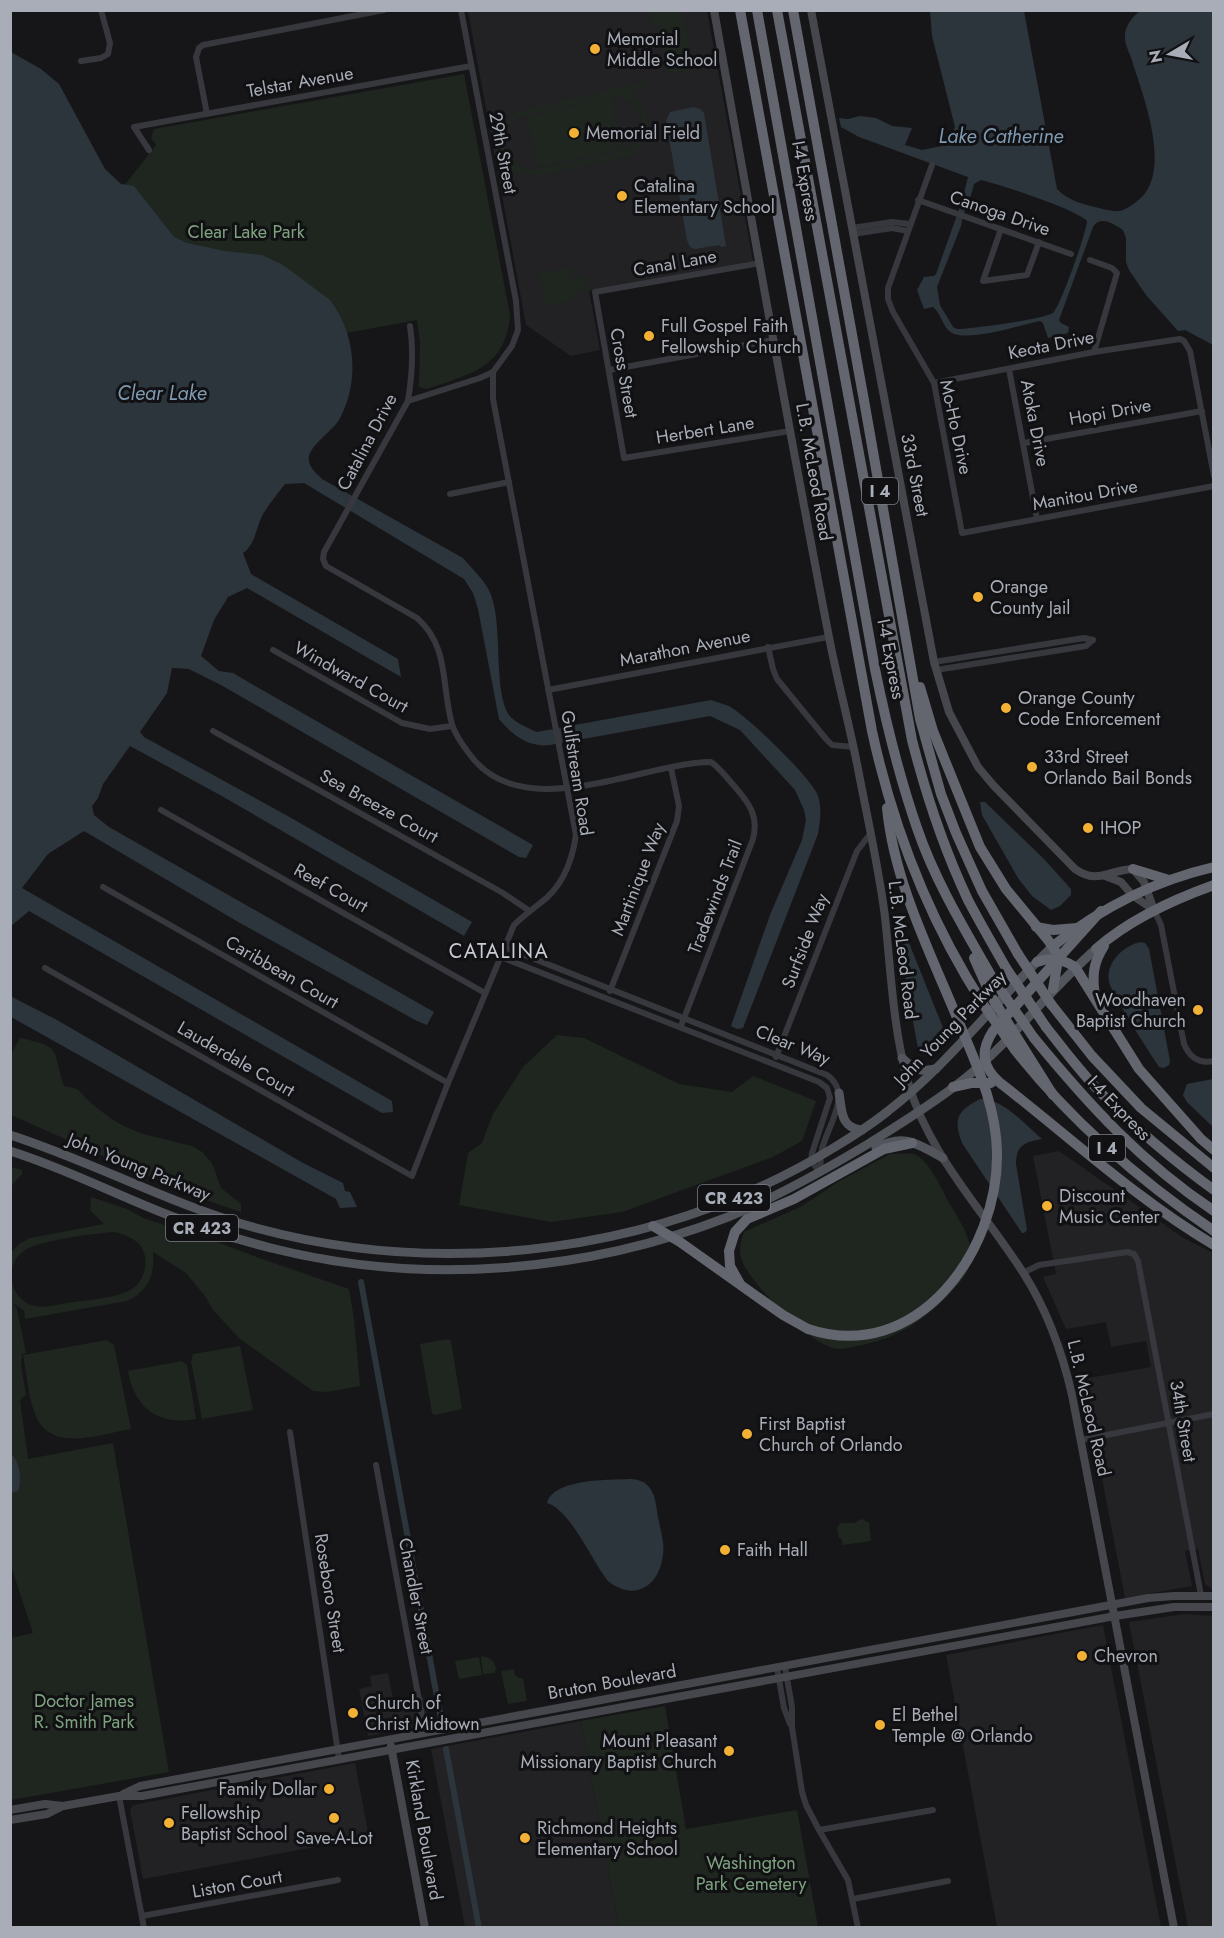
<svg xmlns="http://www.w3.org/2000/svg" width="1224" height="1938" font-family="Jost,sans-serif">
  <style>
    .built { fill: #222225 }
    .green { fill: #1e261f; fill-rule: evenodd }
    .water { fill: #2c353c; fill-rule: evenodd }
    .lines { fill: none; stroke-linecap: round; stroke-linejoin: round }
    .canal { stroke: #2c353c; stroke-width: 6 }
    .street { stroke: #37383d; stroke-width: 6 }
    .secondary { stroke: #45474d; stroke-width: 8 }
    .primary { stroke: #53555c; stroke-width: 9 }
    .highway { stroke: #63666e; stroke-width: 10 }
    .highway-bridge { stroke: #63666e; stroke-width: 10 }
    .poi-dot { fill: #f2b134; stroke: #111113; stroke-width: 2 }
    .labels { text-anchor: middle; stroke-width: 6; stroke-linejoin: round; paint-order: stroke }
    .shield { fill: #111113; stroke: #7b7e86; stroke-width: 1.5 }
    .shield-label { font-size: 16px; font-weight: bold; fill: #a8adb8 }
    .poi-label { font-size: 18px; fill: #a8adb8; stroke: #111113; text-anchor: start }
    .street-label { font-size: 18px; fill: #a8adb8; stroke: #111113 }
    .park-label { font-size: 18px; fill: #7fa381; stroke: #111113 }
    .water-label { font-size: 20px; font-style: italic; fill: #7f9bb3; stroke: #111113 }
    .neighbourhood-label { font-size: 20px; letter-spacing: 1.5px; fill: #c9ccd4; stroke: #111113 }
  </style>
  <rect width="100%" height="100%" fill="#161618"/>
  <g class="built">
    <polygon points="468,11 707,11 753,261 589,291 600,350 571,356 526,325"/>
    <polygon points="1059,1151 1182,1237 1213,1253 1213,1590 1205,1584 1198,1549 1185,1551 1192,1586 1125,1598 1083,1379 1151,1367 1146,1341 1111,1347 1106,1322 1066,1329 1043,1277 1056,1274 1033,1156"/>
    <polygon points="1185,1614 1213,1616 1213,1927 1188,1927 1129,1622"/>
    <polygon points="1103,1625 1161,1927 997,1927 946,1655"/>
    <polygon points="388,1673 394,1703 423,1697 428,1725 368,1736 359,1689 372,1686 370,1676"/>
    <polygon points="581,1721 619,1927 465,1927 431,1749"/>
    <polygon points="355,1763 369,1837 143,1879 130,1810 133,1805"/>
  </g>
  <g class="green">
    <polygon points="650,11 682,11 693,69 667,74 658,25 653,26"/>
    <path d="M 464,74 L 510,315 C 506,368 470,374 427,389 L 419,387 L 420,343 L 417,320 L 11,395 L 113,200 L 156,145 L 151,138 L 154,129 Z"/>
    <path d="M 643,82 L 645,88 L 630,92 C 649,112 660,134 632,154 C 616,160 598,162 582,166 C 553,172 501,191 498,143 C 497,130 505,120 516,112 ZM 616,96 C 643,99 654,134 628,149 L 534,170 C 502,170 493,132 521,116 Z"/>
    <polygon points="611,98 622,149 538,167 527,117"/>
    <polygon points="568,268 570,278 583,276 585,290 572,292 573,300 545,305 540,273"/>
    <polygon points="557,1035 584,1038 679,1084 732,1092 753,1076 816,1101 802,1141 773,1157 622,1212 551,1222 459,1205 468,1153 482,1143 493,1114 523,1067"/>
    <path d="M 20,1038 C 63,1047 52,1049 64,1086 L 77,1089 L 92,1104 L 113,1120 L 128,1128 L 143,1134 L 192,1146 L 202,1152 L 212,1163 L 221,1188 L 241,1204 L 241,1212 L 191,1195 L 11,1115 L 11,1054 Z"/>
    <path d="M 890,1154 C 897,1154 906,1153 913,1154 C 929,1158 942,1191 950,1204 C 960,1222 975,1242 970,1263 C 968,1274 960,1282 953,1290 C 926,1320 897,1339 857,1346 C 851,1347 845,1349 839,1349 C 814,1349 753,1286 743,1263 C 738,1253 740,1242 744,1232 L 802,1206 L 838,1182 Z"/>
    <polygon points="11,1167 22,1170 22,1174 11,1186"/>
    <path d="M 91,1197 L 127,1209 L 143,1218 L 206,1238 L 259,1258 L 349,1289 L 354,1319 L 360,1386 L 327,1392 L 313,1391 L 240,1339 L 213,1310 L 205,1296 L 186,1273 L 153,1252 C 155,1274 149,1291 127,1301 L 25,1319 L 24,1311 L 13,1303 L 17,1309 L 26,1353 L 22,1354 L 21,1365 L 26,1395 L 20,1400 L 28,1459 L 113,1443 L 169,1772 L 11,1800 L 11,1638 L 33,1633 L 11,1566 L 11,1252 L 19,1244 L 30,1238 L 104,1224 L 90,1210 ZM 114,1232 C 121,1233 133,1238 138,1243 C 152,1257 145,1282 130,1290 C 114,1299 85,1300 67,1303 C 56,1305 43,1309 31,1305 C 8,1296 4,1264 25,1250 C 38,1241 96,1233 114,1232 Z"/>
    <polygon points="448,1339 451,1341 462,1409 435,1415 432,1413 420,1344"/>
    <path d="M 107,1340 L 114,1345 L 131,1429 C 100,1434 50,1454 35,1414 C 28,1396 27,1374 23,1355 Z"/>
    <polygon points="240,1346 253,1410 202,1419 191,1361 193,1354"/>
    <path d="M 182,1361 L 187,1365 L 196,1419 C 159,1426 134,1408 128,1371 Z"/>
    <polygon points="862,1519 869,1523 871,1541 843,1545 841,1538 839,1538 837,1528 840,1523 854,1523"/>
    <path d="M 482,1656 C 491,1658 495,1661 496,1670 L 494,1673 L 483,1674 L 481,1659 Z"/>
    <polygon points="479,1657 482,1675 459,1679 455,1661"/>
    <polygon points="514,1669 515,1675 519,1678 523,1678 527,1701 508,1704 501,1671"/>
    <polygon points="665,1706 686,1829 797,1810 818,1927 619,1927 581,1721"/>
  </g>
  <g class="water">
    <path d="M 930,11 L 1024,11 L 1057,189 C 1069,202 1087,205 1103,209 C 1120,213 1122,212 1136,202 C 1174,176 1144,98 1133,64 C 1131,55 1125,46 1125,38 C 1124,27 1132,17 1140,11 L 1213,11 L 1213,345 L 1185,330 L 1178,331 L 1146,295 L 1129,270 L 1126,262 L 1126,238 L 1123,230 C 1114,224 1100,215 1093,227 L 1059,320 L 1061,323 L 1069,327 L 1068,333 L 1048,338 L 1043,323 L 1040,321 C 1021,325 969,342 952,333 C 942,327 942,314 933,307 L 924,309 L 917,290 L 924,277 L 934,276 L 936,274 L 962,201 L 968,177 L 859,137 L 841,127 L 839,118 L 848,119 L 860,116 L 876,118 L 892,126 L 912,128 L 905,145 L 922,150 L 946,145 L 955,127 L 932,36 ZM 981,180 C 1001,185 1075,209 1087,221 C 1087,231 1060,307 1053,313 C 1044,319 971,329 957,329 L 953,327 L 940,305 L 937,287 L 961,226 C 963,211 971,199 974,184 Z"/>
    <path d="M 11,52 L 41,69 L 59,84 L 105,169 L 121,184 L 134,186 L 174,237 L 187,243 L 224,251 L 262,255 L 283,265 L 330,300 C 356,334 360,382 339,420 C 332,431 312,444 309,456 C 307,466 316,473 322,479 L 463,558 C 472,569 486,581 491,595 C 503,625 493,692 509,715 C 515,723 528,728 537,732 L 711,700 C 717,702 723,704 729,706 C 746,715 813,779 818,796 C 822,808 820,821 818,834 L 743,1028 L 737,1029 L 731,1026 L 770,915 L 802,840 L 806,820 L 804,810 L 795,790 L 740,730 L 710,716 L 550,745 C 529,748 512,735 499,719 L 478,609 L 473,593 L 464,579 L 304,483 L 285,484 C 277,495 268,505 262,516 C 256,528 255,545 243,553 L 251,574 L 398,659 L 401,677 L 247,588 L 228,597 L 214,620 L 201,656 L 219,671 L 233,673 L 257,687 L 533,845 L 526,858 L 519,857 L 221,685 L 189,669 L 172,668 L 167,693 L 140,732 L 144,737 L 286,815 L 472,922 L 464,936 L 220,795 L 130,746 L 103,784 L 98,798 L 92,806 L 94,815 L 109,827 L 434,1012 L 427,1025 L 417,1021 L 240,923 L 84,831 L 48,854 L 22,888 L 392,1101 L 393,1112 L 382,1113 L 29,911 L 11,926 Z"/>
    <polygon points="694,107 700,109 704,113 726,246 722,247 719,245 695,249 690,247 687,240 666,121 670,112"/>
    <polygon points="980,802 985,802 1044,859 1071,889 1071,895 1060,906 1051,910 1032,896 1018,878 982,815"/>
    <path d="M 901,923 L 946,1035 C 939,1043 932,1055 921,1052 L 918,1048 L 906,985 Z"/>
    <path d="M 1141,942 L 1145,943 L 1149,949 L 1170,1061 L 1169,1065 L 1164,1068 L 1159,1067 C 1147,1049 1135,1030 1124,1011 C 1119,1002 1112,992 1109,982 C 1105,963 1124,945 1141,942 Z"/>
    <polygon points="10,996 57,1020 303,1163 343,1183 345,1191 350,1192 357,1207 340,1208 336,1199 11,1017"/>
    <polygon points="1213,1079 1214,1079 1213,1127 1187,1102 1183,1095 1187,1084"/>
    <path d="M 980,1099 C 1003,1098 1025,1125 1042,1139 C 1025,1142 1016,1145 1016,1164 L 1027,1230 L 1024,1233 L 1022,1233 L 962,1143 C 953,1119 957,1111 980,1099 Z"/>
    <path d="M 10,1453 C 20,1460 22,1480 18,1491 L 11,1493 Z"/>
    <path d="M 632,1479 C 639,1480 644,1481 649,1487 C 656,1495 656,1507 658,1517 C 660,1529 665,1543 663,1554 C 660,1585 636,1602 609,1582 C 592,1562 571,1510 547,1503 C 554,1478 610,1480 632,1479 Z"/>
  </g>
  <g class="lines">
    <g class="canal">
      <polyline points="361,1282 441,1719"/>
      <polyline points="446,1749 479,1928"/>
    </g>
    <g class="street">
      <polyline points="81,61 101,58 108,54 110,43 101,10"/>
      <polyline points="207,114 196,57 199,48 203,45 384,10"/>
      <polyline points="149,150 134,127 471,66"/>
      <polyline points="932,165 888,288 888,299 893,312 934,383 962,533 1214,486"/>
      <polyline points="918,200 1071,254"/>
      <polyline points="852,228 892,222 910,224"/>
      <polyline points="1001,229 983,281 1027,275 1039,242"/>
      <polyline points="853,234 892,228 908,231"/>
      <polyline points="1090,260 1112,268 1117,273 1094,352"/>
      <polyline points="760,263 595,292 624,458 790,431"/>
      <path d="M 410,326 C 414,351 412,376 408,401 L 324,552 L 323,559 L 326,566 L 417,618 C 450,647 441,686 452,724 C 455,735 464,747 471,756 C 524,826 641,763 711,762 C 721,769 727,778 735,787 C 749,803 759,816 753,839 L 681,1026"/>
      <polyline points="1009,369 1037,519"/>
      <polyline points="609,370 773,340"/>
      <polyline points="934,383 1094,352 1180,339 1184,341 1190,351 1214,476"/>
      <polyline points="408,401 480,378 493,372 512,346 518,330 516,301 461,10"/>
      <polyline points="1024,443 1202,411"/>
      <polyline points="450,494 509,482"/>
      <polyline points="768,647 773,669 777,679 826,739 832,745 854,747"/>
      <polyline points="273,650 402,723 430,729 452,726"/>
      <polyline points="934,662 1084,638 1093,640"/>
      <polyline points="936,670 1086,646 1093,640"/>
      <polyline points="548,690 828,637"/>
      <polyline points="213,731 503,893 528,910"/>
      <polyline points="161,810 485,993"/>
      <polyline points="103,887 448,1083"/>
      <path d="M 1154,910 L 1161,925 L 1184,1044 C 1190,1058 1199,1064 1214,1061"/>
      <path d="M 504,947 L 827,1075 C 853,1093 828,1125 822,1149 C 820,1156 821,1164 820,1172"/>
      <polyline points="501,957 819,1082 827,1088 830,1098 812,1153 811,1161 820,1172"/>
      <path d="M 45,968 L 412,1176 L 448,1083 L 514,925 C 522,917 530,911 539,904 C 562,888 572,862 576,835 L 493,399 L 493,372"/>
      <polyline points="610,991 677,821 679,806 671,768"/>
      <polyline points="776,1057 857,851 870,834"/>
      <polyline points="1023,1273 1039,1265 1127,1252 1134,1254 1138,1261 1201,1595"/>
      <polyline points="290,1432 339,1759"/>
      <polyline points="1081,1440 1214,1414"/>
      <polyline points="376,1465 425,1733"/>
      <polyline points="785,1667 792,1707 792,1727 802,1792 806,1805 819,1830 848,1880 858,1928"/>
      <polyline points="777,1668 784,1708 790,1724"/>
      <polyline points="119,1796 144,1928"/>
      <polyline points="819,1830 933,1810"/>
      <polyline points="853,1899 948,1881"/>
      <polyline points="142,1916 338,1880"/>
    </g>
    <g class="secondary">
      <path d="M 714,10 C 751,218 788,425 828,632 C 837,680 850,726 859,774 C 868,821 879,869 885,917 C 891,973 893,1028 908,1082 C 929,1156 984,1211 1024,1274 C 1048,1312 1062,1351 1072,1395 L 1174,1928"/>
      <path d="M 811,10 L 934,662 L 949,712 L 978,767 L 994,786 L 1075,869 C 1098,885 1108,870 1133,869 L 1144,882 L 1154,910"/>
      <polyline points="1105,876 1121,882 1132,895 1154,910"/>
      <polyline points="391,1746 425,1928"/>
      <polyline points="123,1794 140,1786 1148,1598 1174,1596 1214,1596"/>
      <polyline points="10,1810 45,1804 63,1806"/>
      <polyline points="10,1820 47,1814 63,1806 119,1796 142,1796 1115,1616 1174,1607 1214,1607"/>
    </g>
    <g class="primary">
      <path d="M 902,1058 C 914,1070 920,1072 936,1069"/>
      <path d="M 839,1093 C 842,1110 840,1128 862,1130"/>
      <path d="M 10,1135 C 94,1162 171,1205 256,1228 C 449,1280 664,1252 835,1147 C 853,1136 871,1125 888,1111 C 950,1063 996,1000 1053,946"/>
      <path d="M 876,1148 C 904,1133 918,1144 943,1158"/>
      <path d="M 10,1151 C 68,1169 122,1198 179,1219 C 209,1231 240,1240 271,1248 C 422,1286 584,1273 728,1217 C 777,1197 823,1171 868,1144 C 900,1124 933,1104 963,1080 C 1012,1041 1049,990 1096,949"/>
    </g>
    <g class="highway">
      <path d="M 740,10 L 872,731 C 893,828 929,920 983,1004"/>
      <path d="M 757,10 L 875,669 C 886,723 899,776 917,828 C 935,881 965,930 993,979"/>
      <path d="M 777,10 L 912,740 C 926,795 944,849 968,900 C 980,923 993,945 1006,968"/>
      <polyline points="793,10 865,406 920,719 941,794 956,833 982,891 1018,954"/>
      <polyline points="920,687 933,731 980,847 1006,889 1048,940 1056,952 1058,960 1053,989"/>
      <path d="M 887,808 C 894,883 932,956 960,1025"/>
      <polyline points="1133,869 1169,880"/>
      <path d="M 1101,911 L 993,1031 C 980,1051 982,1066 999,1082 C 1070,1137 1136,1199 1214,1245"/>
      <polyline points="1036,927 1053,930 1077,928"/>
      <path d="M 1053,946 C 1101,908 1153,881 1214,867"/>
      <path d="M 1096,949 C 1130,919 1172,900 1214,885"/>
      <polyline points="974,958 991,996"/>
      <path d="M 1037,962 C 1050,957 1063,959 1075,967 L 1139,1069 L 1201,1139 L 1214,1150"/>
      <path d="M 1095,996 C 1092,976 1093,963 1104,946"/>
      <polyline points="1051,1004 1092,1056 1141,1108 1214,1168"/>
      <path d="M 1046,1027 C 1064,1050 1082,1074 1102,1094 C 1137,1130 1174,1161 1214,1190"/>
      <path d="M 1034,1038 C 1089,1105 1141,1162 1214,1211"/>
      <path d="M 1015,1050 C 1071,1121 1139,1180 1214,1231"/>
      <polyline points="953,1087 971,1083 991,1083"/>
      <polyline points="653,1226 680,1242 783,1315 808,1329"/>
      <polyline points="740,1284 730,1266 729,1251 735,1232 747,1219 794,1199 884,1149 912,1143"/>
    </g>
    <g class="highway-bridge">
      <polyline points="1018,954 1051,1004"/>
      <polyline points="1006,968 1046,1027"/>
      <polyline points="993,979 1034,1038"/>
      <polyline points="991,996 1053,1095"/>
      <polyline points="983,1004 1015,1050"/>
      <path d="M 808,1329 C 917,1365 999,1251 997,1152 C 996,1106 977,1066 960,1025"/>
    </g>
  </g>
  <g class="poi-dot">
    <circle cx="595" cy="49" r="6"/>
    <circle cx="574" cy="133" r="6"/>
    <circle cx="622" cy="196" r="6"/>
    <circle cx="649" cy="336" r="6"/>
    <circle cx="978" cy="597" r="6"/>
    <circle cx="1006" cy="708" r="6"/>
    <circle cx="1032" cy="767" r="6"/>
    <circle cx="1088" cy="828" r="6"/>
    <circle cx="1198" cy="1010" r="6"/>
    <circle cx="1047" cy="1206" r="6"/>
    <circle cx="747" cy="1434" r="6"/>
    <circle cx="725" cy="1550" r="6"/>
    <circle cx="1082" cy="1656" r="6"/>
    <circle cx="353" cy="1713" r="6"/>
    <circle cx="880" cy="1725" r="6"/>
    <circle cx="729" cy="1751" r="6"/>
    <circle cx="329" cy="1789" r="6"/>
    <circle cx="334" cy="1818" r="6"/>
    <circle cx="169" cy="1823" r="6"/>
    <circle cx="525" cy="1838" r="6"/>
  </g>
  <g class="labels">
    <g class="shield">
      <rect x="862" y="478" width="36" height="26" rx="4.5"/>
      <rect x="1089" y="1135" width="36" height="26" rx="4.5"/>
      <rect x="698" y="1185" width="72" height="26" rx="4.5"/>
      <rect x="166" y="1215" width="72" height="26" rx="4.5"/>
    </g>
    <g class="shield-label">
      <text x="880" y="497">I 4</text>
      <text x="1107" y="1154">I 4</text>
      <text x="734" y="1204">CR 423</text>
      <text x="202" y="1234">CR 423</text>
    </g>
    <g class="poi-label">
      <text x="607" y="45">Memorial<tspan x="607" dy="21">Middle School</tspan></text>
      <text x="586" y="139">Memorial Field</text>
      <text x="634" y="192">Catalina<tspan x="634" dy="21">Elementary School</tspan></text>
      <text x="661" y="332">Full Gospel Faith<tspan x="661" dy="21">Fellowship Church</tspan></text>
      <text x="990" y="593">Orange<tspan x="990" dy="21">County Jail</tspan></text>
      <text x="1018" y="704">Orange County<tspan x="1018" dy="21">Code Enforcement</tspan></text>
      <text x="1044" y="763">33rd Street<tspan x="1044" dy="21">Orlando Bail Bonds</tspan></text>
      <text x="1100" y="834">IHOP</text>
      <text x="1186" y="1006" text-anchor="end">Woodhaven<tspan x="1186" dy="21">Baptist Church</tspan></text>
      <text x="1059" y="1202">Discount<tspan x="1059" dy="21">Music Center</tspan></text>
      <text x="759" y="1430">First Baptist<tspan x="759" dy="21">Church of Orlando</tspan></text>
      <text x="737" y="1556">Faith Hall</text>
      <text x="1094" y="1662">Chevron</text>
      <text x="365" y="1709">Church of<tspan x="365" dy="21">Christ Midtown</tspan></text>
      <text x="892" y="1721">El Bethel<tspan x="892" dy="21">Temple @ Orlando</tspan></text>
      <text x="717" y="1747" text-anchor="end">Mount Pleasant<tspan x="717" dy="21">Missionary Baptist Church</tspan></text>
      <text x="317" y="1795" text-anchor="end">Family Dollar</text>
      <text x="181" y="1819">Fellowship<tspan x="181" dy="21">Baptist School</tspan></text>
      <text x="537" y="1834">Richmond Heights<tspan x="537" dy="21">Elementary School</tspan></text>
      <text x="334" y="1844" text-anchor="middle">Save-A-Lot</text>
    </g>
    <g class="street-label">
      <text transform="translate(300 82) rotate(-10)" y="6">Telstar Avenue</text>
      <text transform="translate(503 153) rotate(79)" y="6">29th Street</text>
      <text transform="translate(805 181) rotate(80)" y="6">I-4 Express</text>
      <text transform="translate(1000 213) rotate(19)" y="6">Canoga Drive</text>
      <text transform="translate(675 263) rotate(-10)" y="6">Canal Lane</text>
      <text transform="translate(1051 345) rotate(-11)" y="6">Keota Drive</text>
      <text transform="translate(624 373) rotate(80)" y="6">Cross Street</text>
      <text transform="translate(1110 412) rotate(-10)" y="6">Hopi Drive</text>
      <text transform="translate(1035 423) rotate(79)" y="6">Atoka Drive</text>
      <text transform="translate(956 427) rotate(78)" y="6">Mo-Ho Drive</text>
      <text transform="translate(705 430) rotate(-9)" y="6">Herbert Lane</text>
      <text transform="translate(367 442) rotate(-62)" y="6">Catalina Drive</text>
      <text transform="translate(814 472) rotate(80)" y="6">L.B. McLeod Road</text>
      <text transform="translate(915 475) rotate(79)" y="6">33rd Street</text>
      <text transform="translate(1085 495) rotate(-10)" y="6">Manitou Drive</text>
      <text transform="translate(685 648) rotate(-11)" y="6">Marathon Avenue</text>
      <text transform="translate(891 659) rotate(79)" y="6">I-4 Express</text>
      <text transform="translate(351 677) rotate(29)" y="6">Windward Court</text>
      <text transform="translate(577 773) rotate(81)" y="6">Gulfstream Road</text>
      <text transform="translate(379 806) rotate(29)" y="6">Sea Breeze Court</text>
      <text transform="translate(638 879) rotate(-69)" y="6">Martinique Way</text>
      <text transform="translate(331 888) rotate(29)" y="6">Reef Court</text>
      <text transform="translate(715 897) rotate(-69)" y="6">Tradewinds Trail</text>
      <text transform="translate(805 941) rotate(-69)" y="6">Surfside Way</text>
      <text transform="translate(903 950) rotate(83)" y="6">L.B. McLeod Road</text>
      <text transform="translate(282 972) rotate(30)" y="6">Caribbean Court</text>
      <text transform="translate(950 1028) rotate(-46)" y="6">John Young Parkway</text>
      <text transform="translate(793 1045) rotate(22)" y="6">Clear Way</text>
      <text transform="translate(236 1059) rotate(30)" y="6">Lauderdale Court</text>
      <text transform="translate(1119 1108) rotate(46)" y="6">I-4 Express</text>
      <text transform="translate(139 1167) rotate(22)" y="6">John Young Parkway</text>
      <text transform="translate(1089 1408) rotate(77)" y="6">L.B. McLeod Road</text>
      <text transform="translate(1183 1421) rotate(80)" y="6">34th Street</text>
      <text transform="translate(330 1593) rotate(81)" y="6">Roseboro Street</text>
      <text transform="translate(416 1596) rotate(79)" y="6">Chandler Street</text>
      <text transform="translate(612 1682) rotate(-10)" y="6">Bruton Boulevard</text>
      <text transform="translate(424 1830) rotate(80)" y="6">Kirkland Boulevard</text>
      <text transform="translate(237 1884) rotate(-10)" y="6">Liston Court</text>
    </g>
    <g class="park-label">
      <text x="246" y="238">Clear Lake Park</text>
      <text x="84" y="1707">Doctor James<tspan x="84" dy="21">R. Smith Park</tspan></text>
      <text x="751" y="1869">Washington<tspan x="751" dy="21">Park Cemetery</tspan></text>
    </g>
    <g class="water-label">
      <text x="1001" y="143">Lake Catherine</text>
      <text x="162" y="400">Clear Lake</text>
    </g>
    <g class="neighbourhood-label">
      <text x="499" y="958">CATALINA</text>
    </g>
  </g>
  <rect width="1224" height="1938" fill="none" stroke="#a8adb8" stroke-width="24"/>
  <g transform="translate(1170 54) rotate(260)" stroke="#111113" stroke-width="4.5" paint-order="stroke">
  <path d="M0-4.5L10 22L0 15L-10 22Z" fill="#a8adb8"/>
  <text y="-9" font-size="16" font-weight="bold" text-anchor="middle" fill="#a8adb8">N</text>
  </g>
</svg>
